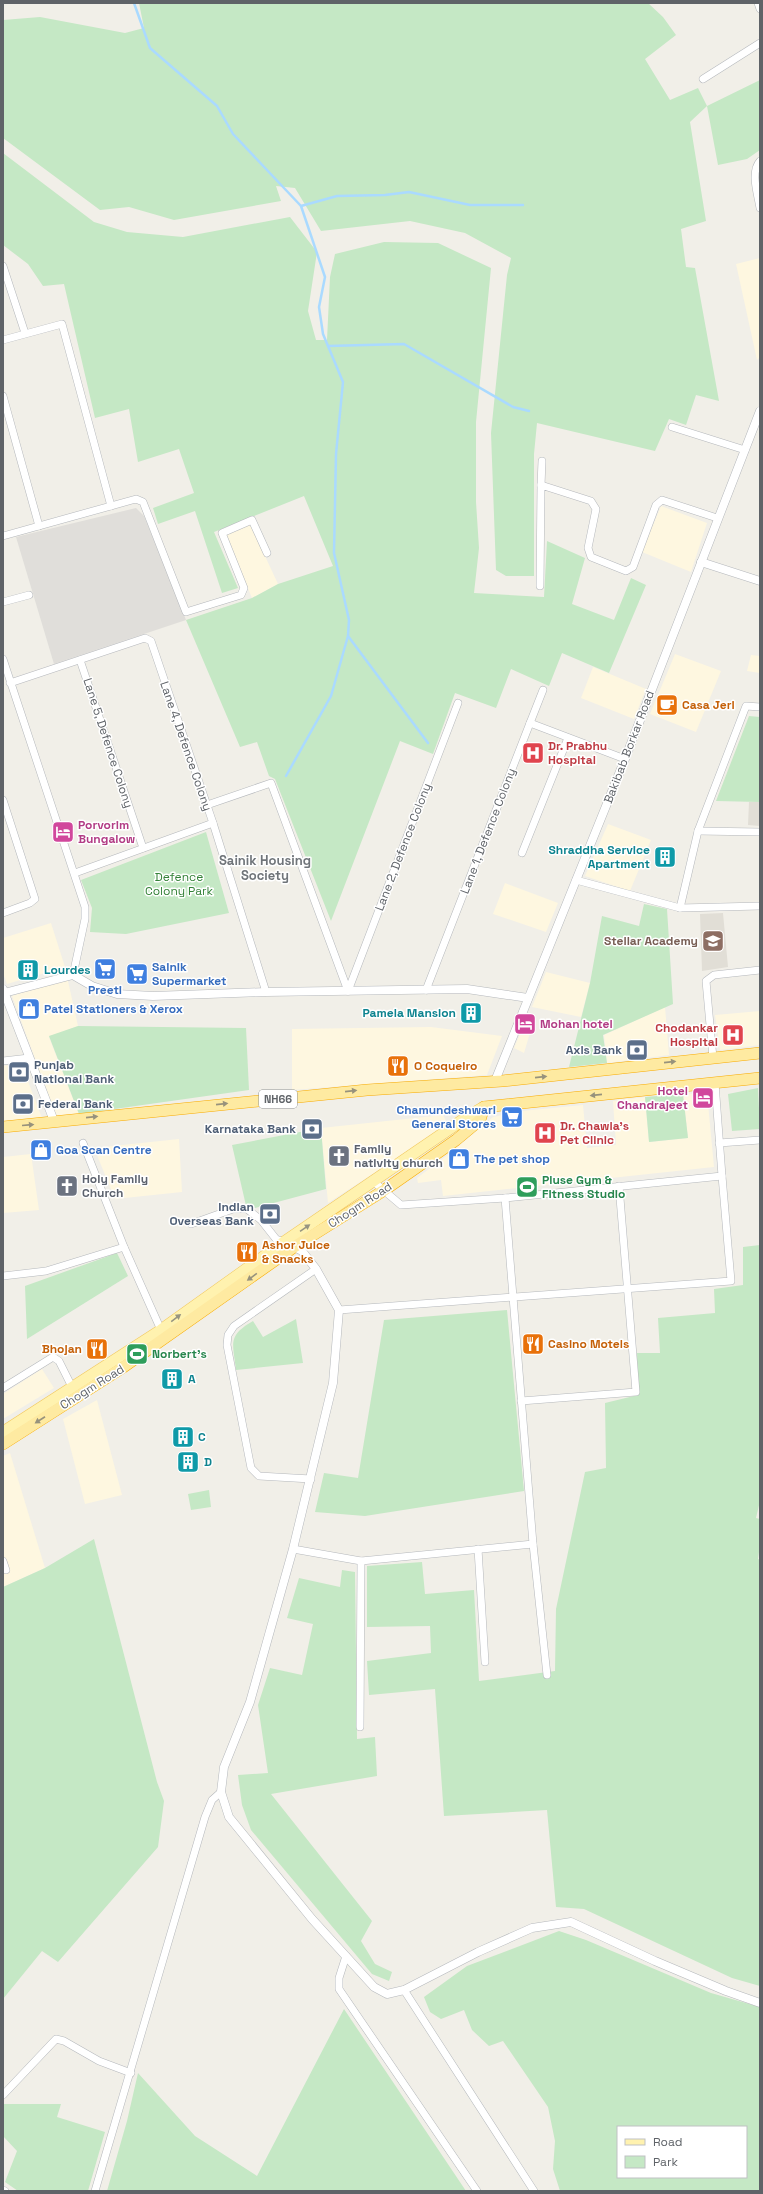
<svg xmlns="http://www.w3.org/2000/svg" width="763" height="2194" font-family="'Space Grotesk',sans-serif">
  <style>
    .commercial { fill: #fef7e0 }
    .industrial { fill: #e0deda }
    .education { fill: #e1ded6 }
    .green { fill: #c5e8c5; fill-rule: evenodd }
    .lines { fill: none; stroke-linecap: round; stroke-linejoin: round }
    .stream { stroke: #aadaff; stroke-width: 2.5 }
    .minor-casing { stroke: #b5b8bc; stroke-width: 8 }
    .tertiary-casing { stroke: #b5b8bc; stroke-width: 9 }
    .primary-casing { stroke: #f2c960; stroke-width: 12 }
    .trunk-casing { stroke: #f9ab00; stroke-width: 12 }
    .minor { stroke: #fff; stroke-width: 7 }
    .tertiary { stroke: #fff; stroke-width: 8 }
    .primary { stroke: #fff2af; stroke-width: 11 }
    .trunk { stroke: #feeaa1; stroke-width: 11 }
    .oneway { fill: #97927c }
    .oneway2 { fill: #979581 }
    .labels { text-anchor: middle; stroke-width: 3; stroke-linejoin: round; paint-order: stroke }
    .shield { fill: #fff; stroke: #8f9295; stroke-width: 1 }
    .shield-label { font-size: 11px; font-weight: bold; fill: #5f6368 }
    .food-label { font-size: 12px; font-weight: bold; fill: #c56008; stroke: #fff; text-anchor: start }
    .street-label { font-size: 12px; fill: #5f6368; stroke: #fff }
    .health-label { font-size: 12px; font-weight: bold; fill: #be3a42; stroke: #fff; text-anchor: start }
    .hotel-label { font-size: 12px; font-weight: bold; fill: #b23c85; stroke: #fff; text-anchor: start }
    .culture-label { font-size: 12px; font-weight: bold; fill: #0d838f; stroke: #fff; text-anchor: start }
    .park-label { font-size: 12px; fill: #348238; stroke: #fff }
    .education-label { font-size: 12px; font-weight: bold; fill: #785e54; stroke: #fff; text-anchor: end }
    .shop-label { font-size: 12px; font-weight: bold; fill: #366cbe; stroke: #fff; text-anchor: start }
    .service-label { font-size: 12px; font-weight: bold; fill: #4e5e75; stroke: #fff; text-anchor: end }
    .worship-label { font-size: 12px; font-weight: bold; fill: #5b616d; stroke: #fff; text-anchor: start }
    .leisure-label { font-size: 12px; font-weight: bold; fill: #27864d; stroke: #fff; text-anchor: start }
    .neighbourhood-label { font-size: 13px; font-weight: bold; fill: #70757a; stroke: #fff }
  </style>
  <rect width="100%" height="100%" fill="#f1efe8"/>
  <g class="commercial">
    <polygon points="760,258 760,357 757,360 736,264"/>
    <polygon points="661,506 707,523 691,572 642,552"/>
    <polygon points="250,524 278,584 252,598 226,535"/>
    <polygon points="675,654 721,671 696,732 650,714"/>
    <polygon points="751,655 760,656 760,673 747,671"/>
    <polygon points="593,667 646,689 634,719 581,698"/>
    <polygon points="608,824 651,840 630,891 585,876"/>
    <polygon points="505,883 558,903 546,932 493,914"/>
    <polygon points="51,923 65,967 7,984 3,973 3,938"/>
    <polygon points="546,972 590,983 581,1017 532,1007"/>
    <polygon points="59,980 68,981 78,1026 49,1037 79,1114 65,1118 56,1116 12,996"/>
    <polygon points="665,1007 669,1055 607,1063 604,1035"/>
    <polygon points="760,1011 760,1045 720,1050 715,1015"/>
    <polygon points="529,1013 535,1016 524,1053 514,1048"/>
    <polygon points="431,1027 502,1036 487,1075 292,1090 292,1029"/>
    <polygon points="21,1063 42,1118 3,1121 3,1066"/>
    <polygon points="707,1093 714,1167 443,1196 441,1180 418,1183 417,1178 453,1151 493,1117 522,1111 583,1105 587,1148 616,1145 613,1101 645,1097 649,1142 688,1138 683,1094"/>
    <polygon points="443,1115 448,1125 328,1203 321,1128"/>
    <polygon points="179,1139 182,1192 115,1199 94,1148"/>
    <polygon points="31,1154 39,1210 3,1213 3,1157"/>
    <polygon points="42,1369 54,1388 3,1419 3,1394"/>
    <polygon points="97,1400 122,1495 85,1504 63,1419"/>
    <polygon points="10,1453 45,1568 3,1587 3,1456"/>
  </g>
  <polygon class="industrial" points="136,508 144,516 186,620 54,664 16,537"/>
  <g class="education">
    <polygon points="749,802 760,802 760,826 748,825"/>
    <polygon points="723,913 728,967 702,971 700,914"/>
  </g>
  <g class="green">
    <polygon points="139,3 648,3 663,17 676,35 645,59 670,100 698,88 707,106 760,80 760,150 747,159 718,165 707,106 690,122 706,221 681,229 686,267 695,268 719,401 696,395 686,425 669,419 655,451 537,423 534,454 534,576 506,576 496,570 491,433 507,275 511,258 465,233 410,221 321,231 295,188 276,186 281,201 174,220 129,207 100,210 3,138 3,20 40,17 125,33 144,28"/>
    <polygon points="3,153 94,222 127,232 183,237 290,217 317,252 308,311 316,340 327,340 330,277 335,254 384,242 438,243 491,268 476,422 476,502 479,548 474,593 544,597 547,541 585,558 572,604 614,620 631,578 646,585 609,673 562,653 549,686 511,669 496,708 455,693 433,754 400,741 331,921 275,779 269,776 257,742 240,747 186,620 252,598 278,584 333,566 304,496 214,532 238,588 222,593 195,511 158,524 153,508 194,493 179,449 138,462 129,409 95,418 64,284 43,286 28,264 3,245"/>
    <polygon points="749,716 760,717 760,802 716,801"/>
    <polygon points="206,832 229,913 126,934 90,932 92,908 81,880"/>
    <polygon points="644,904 667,909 673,1004 603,1035 607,1063 569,1067 590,983 602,916 639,926"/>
    <polygon points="78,1026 246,1028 249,1090 79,1114 49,1036"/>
    <polygon points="758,1088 760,1129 732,1131 728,1094"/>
    <polygon points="683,1094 688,1138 649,1142 645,1097"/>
    <polygon points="321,1128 326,1189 247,1210 232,1145"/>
    <polygon points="760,1245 760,1501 756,1518 760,1519 760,1545 758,1559 760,1560 760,1986 732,1978 584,1909 556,1907 547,1810 444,1816 435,1689 369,1695 367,1661 431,1653 430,1626 367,1627 367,1566 422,1562 425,1594 474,1590 479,1681 555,1671 556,1609 585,1472 606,1468 605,1403 638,1395 637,1353 660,1353 658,1318 715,1313 714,1289 743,1285 743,1247"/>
    <polygon points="117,1253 128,1276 27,1339 25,1286"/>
    <polygon points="507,1310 524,1491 365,1516 315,1512 324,1473 358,1478 384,1320"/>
    <path d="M 296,1319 L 303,1363 L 236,1370 C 233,1343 227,1336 253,1321 L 263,1337 Z"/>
    <polygon points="209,1490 211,1507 191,1510 188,1494"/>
    <polygon points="94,1539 157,1782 164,1801 158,1847 58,1962 42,1951 3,1999 3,1587 45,1568"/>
    <polygon points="342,1570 355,1572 357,1739 375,1737 377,1776 271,1794 372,1921 361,1941 375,1964 392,1972 389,1981 372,1974 251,1830 242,1805 238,1775 268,1773 258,1705 270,1668 302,1675 313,1624 287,1618 299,1578 340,1587"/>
    <path d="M 559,1931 L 586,1940 L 711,1993 L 760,2007 L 760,2191 L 560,2191 L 553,2169 L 555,2141 L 548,2107 L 503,2041 L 489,2046 L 472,2030 L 464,2010 L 441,2019 L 430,2012 L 424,1997 L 467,1966 ZM 618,2127 L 746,2127 L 746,2177 L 618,2177 Z"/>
    <polygon points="344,2009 466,2191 107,2191 127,2121 138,2073 195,2136 257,2176"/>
    <polygon points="3,2104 61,2104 57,2117 105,2132 88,2191 18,2191 5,2182 17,2151 3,2136"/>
  </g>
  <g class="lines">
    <g class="stream">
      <polyline points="134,3 150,48 217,106 233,134 301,206 325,277 319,307 323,334 343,382 336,454 334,553 349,620 348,636 331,696 286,776"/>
      <polyline points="301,206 337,196 385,195 409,192 470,205 523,205"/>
      <polyline points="328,346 404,344 513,407 529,411"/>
      <polyline points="348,636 428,743"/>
    </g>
    <g class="minor-casing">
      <g id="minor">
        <polyline points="758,3 760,9"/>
        <polyline points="703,79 760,43"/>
        <path d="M 760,161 C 750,172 758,195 760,208"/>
        <polyline points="3,266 25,333"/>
        <polyline points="3,340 62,324 111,506"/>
        <polyline points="3,396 39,526"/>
        <polyline points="672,427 745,450"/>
        <polyline points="541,485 542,461"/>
        <polyline points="3,536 136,499 143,502 186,612 241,595 244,588 222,533 252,520 267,553"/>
        <polyline points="540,586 541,485 591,501 596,509 588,548 591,557 626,571 633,567 656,505 662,500 717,518"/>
        <polyline points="3,602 29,595"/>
        <polyline points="3,659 85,907 85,919 73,975"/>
        <polyline points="80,660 143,848"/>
        <polyline points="10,683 145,638 151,641 213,823 266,992"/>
        <polyline points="530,723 543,690"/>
        <polyline points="3,800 35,899 30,903 3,913"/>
        <polyline points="207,805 271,783 348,991"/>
        <polyline points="698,831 760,832"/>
        <polyline points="522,853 568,738"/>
        <polyline points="75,873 213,823"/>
        <polyline points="576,880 680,908 760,906"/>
        <polyline points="680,908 698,831 746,706 760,707"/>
        <polyline points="426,990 530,723 625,759"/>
        <polyline points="348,991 458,703"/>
        <polyline points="713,1058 706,981 714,975 760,970"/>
        <polyline points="3,1061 29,1058"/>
        <polyline points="83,1143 124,1247 161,1330"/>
        <polyline points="719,1143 760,1140"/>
        <polyline points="374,1182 401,1205 505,1198 722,1176 715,1083"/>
        <polyline points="505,1198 533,1544 547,1675"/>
        <polyline points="191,1224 233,1209 247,1209 261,1220 276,1239 284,1242"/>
        <polyline points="3,1276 46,1271 124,1247"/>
        <polyline points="339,1310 731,1281 722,1176"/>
        <polyline points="3,1388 53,1357 59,1361 72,1387"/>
        <polyline points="521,1401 636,1392 619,1186"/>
        <polyline points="311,1479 259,1476 251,1468 227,1345 228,1335 234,1326 316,1269"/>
        <polyline points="293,1549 361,1561 533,1544"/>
        <polyline points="478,1549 485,1662"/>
        <polyline points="3,1561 6,1570"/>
        <polyline points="360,1727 361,1561"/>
        <polyline points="346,1956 339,1978 339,1989 477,2191"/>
        <polyline points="404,1990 534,2191"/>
        <polyline points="3,2095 56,2039 64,2041 99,2061 131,2073"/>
        <polyline points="3,2190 5,2191"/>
        <polyline points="95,2191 205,1817 212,1800 221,1792"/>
      </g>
    </g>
    <g class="tertiary-casing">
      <g id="tertiary">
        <polyline points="701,562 760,581"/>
        <polyline points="3,989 54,1121"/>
        <polyline points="4,993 73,975 92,986 117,994 153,996 266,992 467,989 528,998"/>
        <polyline points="495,1081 625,759 760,411"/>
        <polyline points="292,1246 302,1251 316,1269 339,1310 333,1383 293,1549 250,1702 224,1767 221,1792 229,1817 312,1919 374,1987 387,1994 404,1990 478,1952 532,1928 571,1922 655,1961 726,1991 760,2003"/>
      </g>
    </g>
    <g class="primary-casing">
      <polyline id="primary" points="3,1432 161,1330 284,1242 467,1117 484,1107"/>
    </g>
    <g class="trunk-casing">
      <g id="trunk">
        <polyline points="3,1127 367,1090 502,1081 760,1053"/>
        <polyline points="3,1444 122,1368 294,1247 383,1191 456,1140 480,1120 484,1107 760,1078"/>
      </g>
    </g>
    <use href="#minor" class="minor"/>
    <use href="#tertiary" class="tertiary"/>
    <use href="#primary" class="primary"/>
    <use href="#trunk" class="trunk"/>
  </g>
  <defs><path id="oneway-solid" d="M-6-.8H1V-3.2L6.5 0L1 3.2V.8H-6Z"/></defs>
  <g class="oneway">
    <use href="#oneway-solid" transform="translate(670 1062) rotate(-6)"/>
    <use href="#oneway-solid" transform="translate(541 1077) rotate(-6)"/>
    <use href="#oneway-solid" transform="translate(351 1091) rotate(-6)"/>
    <use href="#oneway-solid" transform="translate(596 1095) rotate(174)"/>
    <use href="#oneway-solid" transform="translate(222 1104) rotate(-6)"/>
    <use href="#oneway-solid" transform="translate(92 1117) rotate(-6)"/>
    <use href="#oneway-solid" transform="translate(28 1125) rotate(-5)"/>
    <use href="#oneway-solid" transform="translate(252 1277) rotate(144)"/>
    <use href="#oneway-solid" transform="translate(40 1420) rotate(147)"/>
  </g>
  <g class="oneway2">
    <use href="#oneway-solid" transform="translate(305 1228) rotate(-34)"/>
    <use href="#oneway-solid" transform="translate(176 1318) rotate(-37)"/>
  </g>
  <defs>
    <g id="cafe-square" transform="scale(1.15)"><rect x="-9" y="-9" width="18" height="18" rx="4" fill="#e8710a" stroke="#fff"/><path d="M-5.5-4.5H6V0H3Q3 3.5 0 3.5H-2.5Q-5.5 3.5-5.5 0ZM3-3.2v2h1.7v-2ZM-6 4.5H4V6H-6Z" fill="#fff"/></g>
    <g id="hospital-square" transform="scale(1.15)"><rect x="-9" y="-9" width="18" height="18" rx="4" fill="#e0444e" stroke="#fff"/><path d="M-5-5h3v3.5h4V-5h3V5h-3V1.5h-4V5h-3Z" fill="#fff"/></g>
    <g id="hotel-square" transform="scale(1.15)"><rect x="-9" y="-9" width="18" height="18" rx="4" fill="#d1479c" stroke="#fff"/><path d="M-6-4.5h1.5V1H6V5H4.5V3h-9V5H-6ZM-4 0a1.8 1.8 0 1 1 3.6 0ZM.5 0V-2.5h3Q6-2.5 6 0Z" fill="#fff"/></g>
    <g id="building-square" transform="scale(1.15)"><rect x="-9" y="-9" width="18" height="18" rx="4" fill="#0f9aa8" stroke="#fff"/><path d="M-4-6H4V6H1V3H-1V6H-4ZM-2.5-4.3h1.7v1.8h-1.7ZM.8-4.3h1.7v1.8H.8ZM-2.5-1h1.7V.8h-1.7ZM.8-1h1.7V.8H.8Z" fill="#fff"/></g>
    <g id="school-square" transform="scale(1.15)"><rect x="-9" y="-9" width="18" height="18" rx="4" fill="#8d6e63" stroke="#fff"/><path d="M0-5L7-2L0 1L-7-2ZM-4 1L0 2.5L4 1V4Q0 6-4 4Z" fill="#fff"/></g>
    <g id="supermarket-square" transform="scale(1.15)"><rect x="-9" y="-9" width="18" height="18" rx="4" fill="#3f7fe0" stroke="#fff"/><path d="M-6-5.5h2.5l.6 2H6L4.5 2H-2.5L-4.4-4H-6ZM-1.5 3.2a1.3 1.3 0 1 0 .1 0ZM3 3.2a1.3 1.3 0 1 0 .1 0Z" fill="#fff"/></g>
    <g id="shop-square" transform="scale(1.15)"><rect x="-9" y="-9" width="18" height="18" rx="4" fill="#3f7fe0" stroke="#fff"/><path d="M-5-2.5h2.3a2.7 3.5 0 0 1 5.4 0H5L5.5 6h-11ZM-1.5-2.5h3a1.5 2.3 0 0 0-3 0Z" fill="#fff"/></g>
    <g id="bank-square" transform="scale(1.15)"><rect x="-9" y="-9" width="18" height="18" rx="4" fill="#5c6f8a" stroke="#fff"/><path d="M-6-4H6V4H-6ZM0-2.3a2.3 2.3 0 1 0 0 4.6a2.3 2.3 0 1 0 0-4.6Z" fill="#fff"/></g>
    <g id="restaurant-square" transform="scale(1.15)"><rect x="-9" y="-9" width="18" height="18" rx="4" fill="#e8710a" stroke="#fff"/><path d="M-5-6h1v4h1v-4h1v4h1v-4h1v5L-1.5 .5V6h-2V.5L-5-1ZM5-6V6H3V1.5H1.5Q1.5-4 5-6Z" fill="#fff"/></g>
    <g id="church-square" transform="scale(1.15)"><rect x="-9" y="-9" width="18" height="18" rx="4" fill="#6b7280" stroke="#fff"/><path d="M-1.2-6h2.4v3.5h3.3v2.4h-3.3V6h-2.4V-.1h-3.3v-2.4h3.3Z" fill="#fff"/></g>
    <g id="stadium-square" transform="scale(1.15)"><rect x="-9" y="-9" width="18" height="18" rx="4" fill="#2e9e5b" stroke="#fff"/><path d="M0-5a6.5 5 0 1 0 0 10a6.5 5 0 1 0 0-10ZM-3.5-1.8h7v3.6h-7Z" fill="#fff"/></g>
  </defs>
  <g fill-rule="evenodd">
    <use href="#cafe-square" x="667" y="705"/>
    <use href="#hospital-square" x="533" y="753"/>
    <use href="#hotel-square" x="63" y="832"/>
    <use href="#building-square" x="665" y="857"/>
    <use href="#school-square" x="713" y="941"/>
    <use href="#supermarket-square" x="105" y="969"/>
    <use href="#building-square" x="28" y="970"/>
    <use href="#supermarket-square" x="137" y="974"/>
    <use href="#shop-square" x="29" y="1009"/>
    <use href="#building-square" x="471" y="1013"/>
    <use href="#hotel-square" x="525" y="1024"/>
    <use href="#hospital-square" x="733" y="1035"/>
    <use href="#bank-square" x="637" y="1050"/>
    <use href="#restaurant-square" x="398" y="1066"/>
    <use href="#bank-square" x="19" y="1072"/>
    <use href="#hotel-square" x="703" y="1098"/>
    <use href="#bank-square" x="23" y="1104"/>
    <use href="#supermarket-square" x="512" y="1117"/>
    <use href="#bank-square" x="312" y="1129"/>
    <use href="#hospital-square" x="545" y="1133"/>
    <use href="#shop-square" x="41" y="1150"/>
    <use href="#church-square" x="339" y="1156"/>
    <use href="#shop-square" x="459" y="1159"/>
    <use href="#church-square" x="67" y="1186"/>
    <use href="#stadium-square" x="527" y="1187"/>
    <use href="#bank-square" x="270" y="1214"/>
    <use href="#restaurant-square" x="247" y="1252"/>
    <use href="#restaurant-square" x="533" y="1344"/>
    <use href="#restaurant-square" x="97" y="1349"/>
    <use href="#stadium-square" x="137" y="1354"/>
    <use href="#building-square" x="172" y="1379"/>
    <use href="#building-square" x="183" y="1437"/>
    <use href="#building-square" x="188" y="1462"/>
  </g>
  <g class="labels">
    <rect class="shield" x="259" y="1090" width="38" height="18" rx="3"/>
    <g class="shield-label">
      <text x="278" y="1103">NH66</text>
    </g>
    <g class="food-label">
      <text x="682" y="709">Casa Jeri</text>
      <text x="414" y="1070">O Coqueiro</text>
      <text x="262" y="1249">Ashor Juice<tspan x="262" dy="14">&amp; Snacks</tspan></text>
      <text x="548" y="1348">Casino Motels</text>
      <text x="82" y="1353" text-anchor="end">Bhojan</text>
    </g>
    <g class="street-label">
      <text transform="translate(108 743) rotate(72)" y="4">Lane 5, Defence Colony</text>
      <text transform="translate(186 746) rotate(71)" y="4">Lane 4, Defence Colony</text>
      <text transform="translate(629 747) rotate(-69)" y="4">Bakibab Borkar Road</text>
      <text transform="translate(488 831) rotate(-69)" y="4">Lane 1, Defence Colony</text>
      <text transform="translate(403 847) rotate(-69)" y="4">Lane 2, Defence Colony</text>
      <text transform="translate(360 1205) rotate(-33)" y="4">Chogm Road</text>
      <text transform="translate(92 1387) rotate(-32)" y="4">Chogm Road</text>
    </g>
    <g class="health-label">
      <text x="548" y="750">Dr. Prabhu<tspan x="548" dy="14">Hospital</tspan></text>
      <text x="718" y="1032" text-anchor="end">Chodankar<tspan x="718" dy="14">Hospital</tspan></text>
      <text x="560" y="1130">Dr. Chawla's<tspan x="560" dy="14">Pet Clinic</tspan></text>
    </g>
    <g class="hotel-label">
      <text x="78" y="829">Porvorim<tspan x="78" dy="14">Bungalow</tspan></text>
      <text x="540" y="1028">Mohan hotel</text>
      <text x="688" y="1095" text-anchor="end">Hotel<tspan x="688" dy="14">Chandrajeet</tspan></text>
    </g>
    <g class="culture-label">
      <text x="650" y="854" text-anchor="end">Shraddha Service<tspan x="650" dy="14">Apartment</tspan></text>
      <text x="44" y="974">Lourdes</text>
      <text x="456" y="1017" text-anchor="end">Pamela Mansion</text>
      <text x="188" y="1383">A</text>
      <text x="198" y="1441">C</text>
      <text x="204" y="1466">D</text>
    </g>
    <g class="park-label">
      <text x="179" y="881">Defence<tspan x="179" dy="14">Colony Park</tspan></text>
    </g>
    <g class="education-label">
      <text x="698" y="945">Stellar Academy</text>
    </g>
    <g class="shop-label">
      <text x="152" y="971">Sainik<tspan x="152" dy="14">Supermarket</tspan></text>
      <text x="105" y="994" text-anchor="middle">Preeti</text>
      <text x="44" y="1013">Patel Stationers &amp; Xerox</text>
      <text x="496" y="1114" text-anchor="end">Chamundeshwari<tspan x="496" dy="14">General Stores</tspan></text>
      <text x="56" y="1154">Goa Scan Centre</text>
      <text x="474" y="1163">The pet shop</text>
    </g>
    <g class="service-label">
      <text x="622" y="1054">Axis Bank</text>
      <text x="34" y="1069" text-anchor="start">Punjab<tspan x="34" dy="14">National Bank</tspan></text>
      <text x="38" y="1108" text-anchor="start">Federal Bank</text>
      <text x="296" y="1133">Karnataka Bank</text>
      <text x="254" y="1211">Indian<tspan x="254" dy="14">Overseas Bank</tspan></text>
    </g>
    <g class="worship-label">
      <text x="354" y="1153">Family<tspan x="354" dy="14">nativity church</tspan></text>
      <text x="82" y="1183">Holy Family<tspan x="82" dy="14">Church</tspan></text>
    </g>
    <g class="leisure-label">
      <text x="542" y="1184">Pluse Gym &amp;<tspan x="542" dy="14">Fitness Studio</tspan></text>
      <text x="152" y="1358">Norbert's</text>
    </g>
    <g class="neighbourhood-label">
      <text x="265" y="865">Sainik Housing<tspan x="265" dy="15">Society</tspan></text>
    </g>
  </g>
  <rect width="763" height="2194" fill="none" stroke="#5f6368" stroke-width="8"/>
  <rect x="617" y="2126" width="130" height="52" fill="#ffffff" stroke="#bfc1c3"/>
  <rect x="625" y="2139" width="20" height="6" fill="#fff2af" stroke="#bfc1c3"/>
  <text x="653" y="2146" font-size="12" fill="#5f6368">Road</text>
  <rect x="625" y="2156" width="20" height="12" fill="#c5e8c5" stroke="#bfc1c3"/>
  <text x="653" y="2166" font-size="12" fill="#5f6368">Park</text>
</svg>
